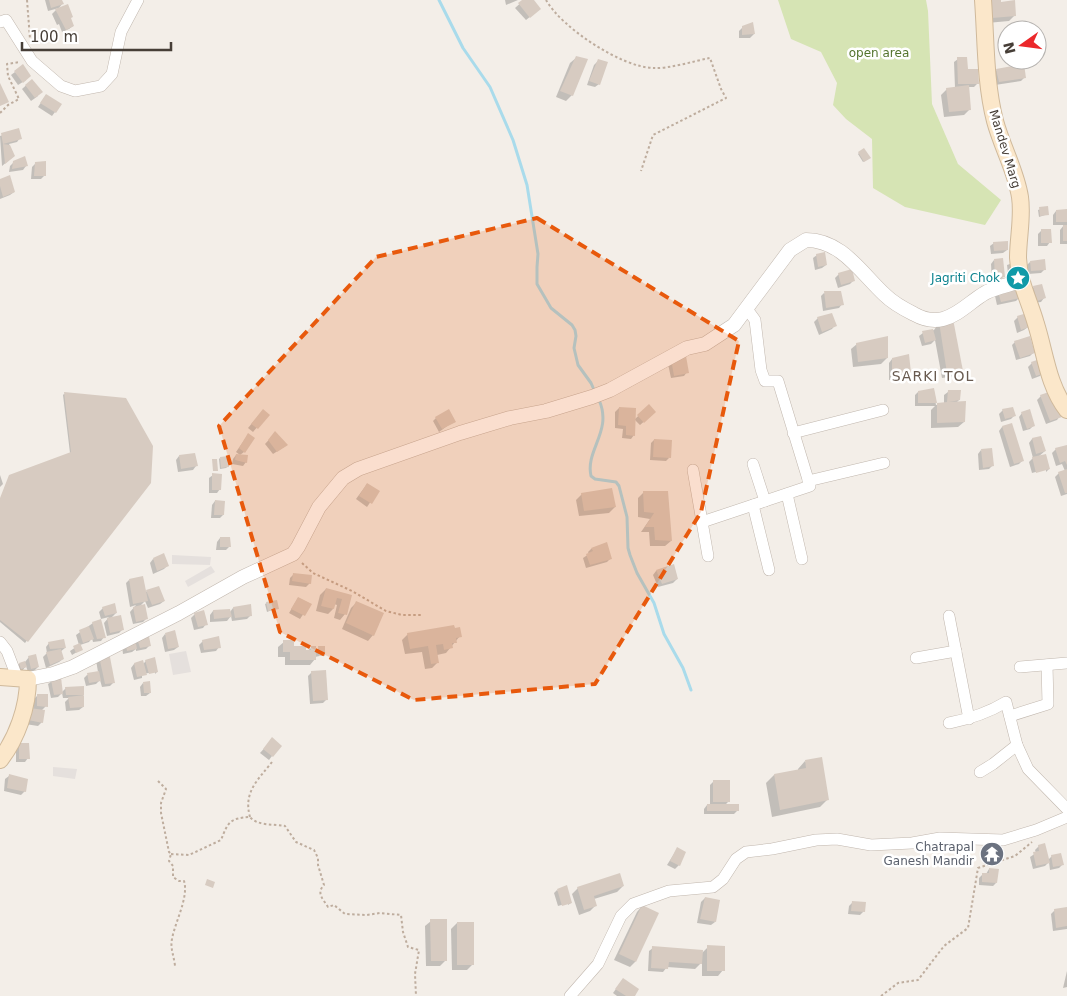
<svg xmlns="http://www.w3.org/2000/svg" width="1067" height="996" font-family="'DejaVu Sans',sans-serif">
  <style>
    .industrial { fill: #e5e0dd }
    .green { fill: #d6e4b4 }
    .shadow { fill: #0003 }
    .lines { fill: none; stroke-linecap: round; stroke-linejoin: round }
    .stream { stroke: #a9dbeb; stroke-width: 3 }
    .building { fill: #d7cbc1 }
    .minor-casing { stroke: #c1b7ae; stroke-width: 12 }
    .tertiary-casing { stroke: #c1b7ae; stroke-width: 15 }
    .secondary-casing { stroke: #cfb99b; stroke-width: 18 }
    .path { stroke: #bead9e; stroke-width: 2; stroke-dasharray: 2.5 2.5; stroke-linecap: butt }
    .minor { stroke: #fff; stroke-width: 11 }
    .tertiary { stroke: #fff; stroke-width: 14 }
    .secondary { stroke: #fbe7ca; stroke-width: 16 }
    .marked { fill: #e8590c; fill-opacity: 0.2; stroke: #e8590c; stroke-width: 4; stroke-dasharray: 10 6; stroke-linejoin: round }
    .labels { text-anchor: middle; stroke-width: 5; stroke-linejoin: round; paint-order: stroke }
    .park-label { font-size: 12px; fill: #54742e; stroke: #fff }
    .street-label { font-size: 12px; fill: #463e37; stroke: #fff }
    .culture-label { font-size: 12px; fill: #0d838f; stroke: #fff; text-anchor: end }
    .worship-label { font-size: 12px; fill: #5b616d; stroke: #fff; text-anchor: end }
    .neighbourhood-label { font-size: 14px; letter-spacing: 1px; fill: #685a4f; stroke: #fff }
  </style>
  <rect width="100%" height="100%" fill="#f3eee8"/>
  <g class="industrial">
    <polygon points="172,555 211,557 210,565 172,564"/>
    <polygon points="211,566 215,572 188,587 185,581"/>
    <polygon points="186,651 191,672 173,675 169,654"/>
    <polygon points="53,767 77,769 75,779 53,776"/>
  </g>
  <polygon class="green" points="778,0 926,0 928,11 932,104 958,164 1001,200 985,225 905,207 873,188 872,139 846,119 833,105 837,83 821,52 791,39"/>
  <g class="shadow">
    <polygon points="45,0 61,0 62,4 59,8 48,11"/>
    <polygon points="505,0 518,0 506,5"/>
    <polygon points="524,0 532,0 536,12 526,20 515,8"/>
    <polygon points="1000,0 1000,3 1015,15 1009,21 987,23"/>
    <polygon points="56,10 70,19 73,26 69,29 62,32 59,24 57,25 52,14"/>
    <polygon points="743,27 754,34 750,38 739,38 739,31"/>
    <polygon points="1007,40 1007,59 1004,59 1004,42"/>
    <polygon points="576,58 586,60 572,95 566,101 556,97 570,63"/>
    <polygon points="958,59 978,83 974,87 968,87 970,109 964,115 944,117 941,95 947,89 955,88 954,62"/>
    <polygon points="598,61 599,84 595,87 587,85 594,65"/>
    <polygon points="997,70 1025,77 1021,81 995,85 993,73"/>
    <polygon points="15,72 26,80 18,85 11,75"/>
    <polygon points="32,80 38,96 31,101 22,89"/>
    <polygon points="46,95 55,112 52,116 38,107"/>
    <polygon points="18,130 20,138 17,142 9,144 14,156 2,166 0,136"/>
    <polygon points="859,153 868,159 863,162 858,154"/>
    <polygon points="14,162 26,166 23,170 9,172 10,166"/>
    <polygon points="35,164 45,175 41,179 31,179 32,167"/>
    <polygon points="0,180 14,192 10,195 0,199"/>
    <polygon points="1047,207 1048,214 1039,217 1038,210"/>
    <polygon points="1056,211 1067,211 1067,244 1060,244 1060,230 1064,225 1053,225 1053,215"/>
    <polygon points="1042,230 1050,242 1047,246 1038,246 1038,234"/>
    <polygon points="994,243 1007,250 1003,253 991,254 990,246"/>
    <polygon points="817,255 826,265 822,268 815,270 813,258"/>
    <polygon points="994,260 1004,276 1000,280 992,282 991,264"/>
    <polygon points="1030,262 1045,269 1041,273 1028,274 1027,265"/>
    <polygon points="1013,263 1013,272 1008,273 1007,265"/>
    <polygon points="839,274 854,280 850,284 838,288 835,278"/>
    <polygon points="1034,287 1044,298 1041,302 1033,303 1030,291"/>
    <polygon points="824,293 842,304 839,308 823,311 821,296"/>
    <polygon points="999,293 1020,297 1016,301 997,305 995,296"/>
    <polygon points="1018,317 1028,327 1024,330 1017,333 1014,321"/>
    <polygon points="818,318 835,325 832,329 819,335 814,322"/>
    <polygon points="939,323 962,370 956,376 942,378 935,340 931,344 922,346 919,336 923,333 934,330"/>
    <polygon points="1015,342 1034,352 1030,356 1016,360 1012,345"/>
    <polygon points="857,344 887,358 881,364 853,367 851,349"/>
    <polygon points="892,359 910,373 906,377 889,380 889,363"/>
    <polygon points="672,360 687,372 684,376 671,378 668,364"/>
    <polygon points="1032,363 1043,373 1040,376 1032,379 1028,367"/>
    <polygon points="933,389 936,405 944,404 944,395 948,392 959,400 956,403 964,422 958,427 931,428 931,410 935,406 915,406 915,395 918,392"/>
    <polygon points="64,394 126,400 150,482 25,643 0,622 0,500 70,453 63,395"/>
    <polygon points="1041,396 1060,416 1057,420 1046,424 1037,400"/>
    <polygon points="649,406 655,412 640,425 635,420 634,435 631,439 622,438 623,429 615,428 615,412 619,408 635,419"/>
    <polygon points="1003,410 1014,416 1011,419 1001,422 999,414"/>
    <polygon points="1022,413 1034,425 1030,429 1023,431 1019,417"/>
    <polygon points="259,415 268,415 253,432 248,428"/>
    <polygon points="436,418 454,421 439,432 433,421"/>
    <polygon points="1011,425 1022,461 1019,464 1010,467 999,431 1002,427"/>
    <polygon points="275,433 287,445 273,454 265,444"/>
    <polygon points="1041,437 1045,451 1038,457 1049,469 1046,472 1046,469 1032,473 1029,462 1033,458 1029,443 1032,439"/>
    <polygon points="245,439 244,452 240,455 236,452"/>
    <polygon points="654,440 669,458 666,461 650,460 651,443"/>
    <polygon points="1067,447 1067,494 1061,496 1055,477 1059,473 1065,471 1062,464 1056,466 1052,453 1056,449"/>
    <polygon points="981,450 992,466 989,469 979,470 978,454"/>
    <polygon points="236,455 246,462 243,466 232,464 233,459"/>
    <polygon points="179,456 196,466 193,470 178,472 176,460"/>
    <polygon points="220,458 228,466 226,468 220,469 219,459"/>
    <polygon points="0,475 3,484 0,487"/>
    <polygon points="213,475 220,489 217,493 209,493 209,478"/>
    <polygon points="367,484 378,491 367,507 356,499"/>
    <polygon points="644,492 671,541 665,546 650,546 649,532 641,532 650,519 638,517 638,498"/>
    <polygon points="582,494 615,507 609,513 579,516 576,500"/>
    <polygon points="215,501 223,515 220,518 211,518 212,505"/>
    <polygon points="220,538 229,547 226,550 216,550 217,542"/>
    <polygon points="606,544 611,558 607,562 586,568 583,558 589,554 588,552 591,549"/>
    <polygon points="153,559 168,565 164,569 153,574 150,563"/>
    <polygon points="673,566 677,579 673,583 658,587 653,575 656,571"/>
    <polygon points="294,574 310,583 306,587 289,585 290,578"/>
    <polygon points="129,580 145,592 158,587 164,601 160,604 148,608 145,601 140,606 147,618 143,622 133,624 130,612 136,605 130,607 126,583"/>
    <polygon points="326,589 350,596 345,614 340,620 334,618 337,605 334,604 333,609 328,614 316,611 320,595"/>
    <polygon points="298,598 310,604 300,619 289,613"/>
    <polygon points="357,602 373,635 368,641 342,629 351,608"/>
    <polygon points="267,603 277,608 267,612 265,604"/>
    <polygon points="103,608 116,613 110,619 123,629 119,633 107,636 104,623 109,617 101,619 99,612"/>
    <polygon points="233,608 251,615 247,619 232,621 231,616 227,621 210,622 210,615 213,611 229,610 230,612"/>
    <polygon points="195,614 206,624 203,628 194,630 191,618"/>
    <polygon points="93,623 104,637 101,641 93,642 92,638 89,642 80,645 82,649 72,655 70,651 79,645 76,635"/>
    <polygon points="165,634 178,647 174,650 165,652 162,638"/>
    <polygon points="408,634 460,636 446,653 437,655 438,662 432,668 425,669 422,652 405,654 402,640"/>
    <polygon points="134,640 150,645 146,649 136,651 136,649 132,652 123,654 122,646"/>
    <polygon points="203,641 219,647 216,651 201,653 199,645"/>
    <polygon points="284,642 304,651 307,651 311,648 315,652 319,648 324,655 315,657 315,659 310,665 285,665 285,657 278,657 278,647"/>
    <polygon points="49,643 65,648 60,652 63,659 59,662 46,668 43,657 47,653 46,647"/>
    <polygon points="29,657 38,667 34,671 28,672 26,666 22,671 17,672 16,667 19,664 25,662"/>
    <polygon points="99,657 114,682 110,686 102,687 100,680 96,684 86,686 84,678 87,675 98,672 96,660"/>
    <polygon points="146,661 157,672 155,674 155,672 142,674 142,678 134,680 131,668 134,664 143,662 143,664"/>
    <polygon points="312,672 326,700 323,703 310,704 308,676"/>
    <polygon points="52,681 62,692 66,688 83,687 83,707 79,710 66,711 65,702 69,698 63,698 62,693 58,697 51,698 48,684"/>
    <polygon points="143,683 150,693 146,696 141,696 140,687"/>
    <polygon points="38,695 46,706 41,711 42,722 38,726 25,724 33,710 34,699"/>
    <polygon points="269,743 272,756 269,760 260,753"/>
    <polygon points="19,744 28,758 25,762 16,762 16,748"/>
    <polygon points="805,761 828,799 820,807 772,817 766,783 774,775 798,771 798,769"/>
    <polygon points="9,776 25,791 21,795 4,791 5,779"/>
    <polygon points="714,781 728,802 725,805 738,810 734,814 704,814 704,809 707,805 710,805 710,785"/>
    <polygon points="1039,846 1048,860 1052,856 1062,865 1059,868 1050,870 1049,862 1045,866 1033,869 1030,857 1036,853 1035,850"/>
    <polygon points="677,849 679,865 675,869 667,865"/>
    <polygon points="989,869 996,883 993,886 979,885 979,878 983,874 986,874"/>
    <polygon points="623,886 617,892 594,899 596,905 590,911 579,915 572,894 578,888"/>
    <polygon points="557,890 571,903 568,905 568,903 558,906 554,893"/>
    <polygon points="705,898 715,922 711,925 697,923 701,902"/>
    <polygon points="853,902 864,911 860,915 848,914 849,906"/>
    <polygon points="642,906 635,962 630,967 614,960 637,912"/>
    <polygon points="1067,909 1067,929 1053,931 1051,914 1055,910"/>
    <polygon points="431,921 446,960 440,966 426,966 425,926"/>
    <polygon points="457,923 473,964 467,970 452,970 451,929"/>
    <polygon points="708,947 723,970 718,976 702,976 702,962 695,969 667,967 663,972 648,971 649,951 653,948 702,953"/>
    <polygon points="1067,971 1067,987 1063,988"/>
    <polygon points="623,979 633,996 617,996 613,993"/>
  </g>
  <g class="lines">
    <g class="stream">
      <polyline points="439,0 463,48 490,87 513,140 527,185 538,254 537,267 537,284 551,308 572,325 575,330 576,336 574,348 578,365 591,383 595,392"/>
      <path d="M 599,400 C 613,431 585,450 591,476 L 595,479 L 616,482 L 619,486 L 627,517 L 628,548 L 630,555 L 637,573 L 654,603 L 664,634 L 683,668 L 691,690"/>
    </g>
  </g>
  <g class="building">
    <polygon points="49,0 62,0 64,4 51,8"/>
    <polygon points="522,0 534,0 541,9 530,18 518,3"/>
    <polygon points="990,0 1001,0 1001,2 1015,0 1016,16 992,18"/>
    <polygon points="68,4 73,17 71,18 74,26 66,30 55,9"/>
    <polygon points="753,22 755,34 742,35 742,26"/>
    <polygon points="576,56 588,59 573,96 560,91"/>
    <polygon points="957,57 967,57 968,69 978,69 979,84 958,84"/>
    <polygon points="598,59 608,62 600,85 589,81"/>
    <polygon points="23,64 31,76 23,83 14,71"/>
    <polygon points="1024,64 1026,78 999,82 996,69"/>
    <polygon points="32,79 43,92 35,98 25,85"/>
    <polygon points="0,83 9,102 0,106"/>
    <polygon points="969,85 971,110 949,112 946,88"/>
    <polygon points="46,94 62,104 56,113 40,103"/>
    <polygon points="19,128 22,139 3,144 1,133"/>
    <polygon points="3,144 10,145 15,156 5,164"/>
    <polygon points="864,148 871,158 864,162 858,152"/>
    <polygon points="25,156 28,166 12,169 13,161"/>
    <polygon points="46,161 46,176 34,176 35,162"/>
    <polygon points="10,175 15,192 3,197 0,186 0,179"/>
    <polygon points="1048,206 1049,215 1040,216 1039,207"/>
    <polygon points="1067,209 1067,222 1056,222 1056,210"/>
    <rect x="1063" y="225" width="4" height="16"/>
    <polygon points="1041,229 1051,229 1052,243 1041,243"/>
    <polygon points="1008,241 1008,250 994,251 993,242"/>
    <polygon points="825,252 827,265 818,267 816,254"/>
    <polygon points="1003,258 1005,277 995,279 994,259"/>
    <polygon points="1045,259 1046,270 1031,271 1030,261"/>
    <polygon points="852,269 855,281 841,285 838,273"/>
    <polygon points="1042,284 1046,298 1037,301 1033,286"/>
    <polygon points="1019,287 1021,298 1001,302 998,292"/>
    <polygon points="824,291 841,291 844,305 826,308"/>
    <polygon points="832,313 837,326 822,332 817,317"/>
    <polygon points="1027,313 1029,327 1021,330 1017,316"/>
    <polygon points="953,319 963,371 947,373 939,322"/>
    <polygon points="933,329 936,340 925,343 922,331"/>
    <polygon points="888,336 888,358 858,362 856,343"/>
    <polygon points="1030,336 1035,353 1020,358 1014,341"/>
    <polygon points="909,354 911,373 892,377 892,358"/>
    <polygon points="686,356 689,373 674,376 671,359"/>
    <polygon points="1040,359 1045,373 1036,376 1031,362"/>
    <polygon points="934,388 937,403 918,403 918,391"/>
    <polygon points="948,390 961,390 960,400 949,402 966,401 965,422 937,423 937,403 947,402"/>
    <polygon points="1052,391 1062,417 1050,421 1040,395"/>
    <polygon points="64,392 126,398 153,446 151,483 28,642 0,620 0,498 9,475 71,452"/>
    <polygon points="649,404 656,412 644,423 637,415"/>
    <polygon points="619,407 636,408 635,436 626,435 626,426 618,425"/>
    <polygon points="1013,407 1016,416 1005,419 1002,409"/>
    <polygon points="263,409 270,415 258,429 251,424"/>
    <polygon points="449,409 456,422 442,429 435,417"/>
    <polygon points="1030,409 1035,426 1027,429 1021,412"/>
    <polygon points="1012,423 1024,461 1014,464 1002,426"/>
    <polygon points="275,431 288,445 277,452 268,440"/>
    <polygon points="248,433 255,438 245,453 239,448"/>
    <polygon points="1041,436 1046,451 1036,454 1032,438"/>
    <polygon points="654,439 672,440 671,458 653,457"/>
    <polygon points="1067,445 1067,465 1065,461 1060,463 1055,448"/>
    <polygon points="992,448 994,466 983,468 981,449"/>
    <polygon points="195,453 198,466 181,469 179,455"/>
    <polygon points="236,454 248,455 247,463 235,460"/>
    <polygon points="1046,454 1050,469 1036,473 1032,457"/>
    <polygon points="228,456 229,467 221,468 220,457"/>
    <polygon points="212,459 217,459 218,471 213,471"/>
    <polygon points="1067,469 1067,493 1065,493 1058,472"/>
    <polygon points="212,473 222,474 221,490 212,490"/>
    <polygon points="367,483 380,491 372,504 359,496"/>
    <polygon points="612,488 616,507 584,511 581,493"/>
    <polygon points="643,491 668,491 672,541 655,540 654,527 645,527 654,513 644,512"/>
    <polygon points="215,500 225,501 224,515 214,515"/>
    <polygon points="220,537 230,537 231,547 220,547"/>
    <polygon points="607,542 612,559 590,565 586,554 593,551 591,548"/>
    <polygon points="164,553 169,566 157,571 153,558"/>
    <polygon points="674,564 678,579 662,584 656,570"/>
    <polygon points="293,573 312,575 311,584 292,581"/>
    <polygon points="143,576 148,601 133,604 129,579"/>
    <polygon points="159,586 165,601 152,605 146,590"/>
    <polygon points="326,588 352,595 347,615 338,613 342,599 337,598 334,609 321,606"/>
    <polygon points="298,597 312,604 305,616 291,609"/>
    <polygon points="277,600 279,609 268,611 266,602"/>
    <polygon points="356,601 384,613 374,636 346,623"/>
    <polygon points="115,603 117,613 105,616 102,607"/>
    <polygon points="145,604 148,619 136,622 133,607"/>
    <polygon points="251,604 252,616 235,618 233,607"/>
    <polygon points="230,609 232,617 214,619 213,610"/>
    <polygon points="204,610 208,625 198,627 194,613"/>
    <polygon points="121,615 124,630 110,633 107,618"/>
    <polygon points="101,619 106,638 97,639 92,622"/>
    <polygon points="454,625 455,628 460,627 462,637 456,638 457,643 452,643 453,648 444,650 443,644 436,645 439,663 431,664 428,646 410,649 407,633"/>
    <polygon points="89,626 94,639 83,643 79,630"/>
    <polygon points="175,630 179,647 168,649 165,633"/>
    <polygon points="148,632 151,646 140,648 136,635"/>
    <polygon points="219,636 221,648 204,650 202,640"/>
    <polygon points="135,638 137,649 127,651 125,641"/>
    <polygon points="64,639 66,648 50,649 48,642"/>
    <polygon points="283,640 294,640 294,646 306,646 306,650 311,650 311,646 316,646 316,660 290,660 290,652 283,652"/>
    <polygon points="80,643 83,650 76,653 73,646"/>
    <polygon points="318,646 325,646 325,656 319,656"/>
    <polygon points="61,649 64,659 50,665 46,652"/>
    <polygon points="109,652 115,683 105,684 99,656"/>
    <polygon points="36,654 39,667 31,669 28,656"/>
    <polygon points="155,657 158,672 149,674 145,660"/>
    <polygon points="143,660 147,675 137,677 134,663"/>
    <polygon points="25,661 27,667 21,669 19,663"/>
    <polygon points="326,670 328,700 313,701 311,671"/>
    <polygon points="99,671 101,681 89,683 87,673"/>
    <polygon points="61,677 63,694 54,695 51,680"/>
    <polygon points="150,681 151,693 144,693 143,682"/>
    <polygon points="84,686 84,707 70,708 68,697 84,695 66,695 65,687"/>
    <polygon points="37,694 48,694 48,707 37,706"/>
    <polygon points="29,708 45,710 43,723 28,720"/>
    <polygon points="272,737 282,746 273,757 263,749"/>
    <polygon points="19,743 29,743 30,759 19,759"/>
    <polygon points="822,757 829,800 780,810 774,774 806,768 805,760"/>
    <polygon points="9,774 28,779 26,792 7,788"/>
    <rect x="713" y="780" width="17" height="22"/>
    <rect x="707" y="804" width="32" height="7"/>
    <polygon points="1045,843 1050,863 1036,866 1033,852 1039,851 1038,845"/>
    <polygon points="677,847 686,852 680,866 670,861"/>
    <polygon points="1061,853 1064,865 1053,867 1051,855"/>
    <polygon points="989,868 999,869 997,883 982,882 982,873 989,873"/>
    <polygon points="620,873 624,886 594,896 597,906 584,910 577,887"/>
    <polygon points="207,879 215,882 213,888 205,885"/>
    <polygon points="567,885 572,903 562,906 557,889"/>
    <polygon points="705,897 720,900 716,922 700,919"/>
    <polygon points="852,901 866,902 865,912 851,911"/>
    <polygon points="642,905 659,913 636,962 619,954"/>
    <polygon points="1067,907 1067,926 1056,928 1054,909"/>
    <polygon points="430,919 447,919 447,961 431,961"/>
    <rect x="457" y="922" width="17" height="43"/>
    <polygon points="707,945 725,946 725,971 707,971"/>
    <polygon points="652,946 703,950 702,964 669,962 668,969 651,968"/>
    <polygon points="623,978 639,989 635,996 626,996 615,989"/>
  </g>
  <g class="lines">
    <g class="minor-casing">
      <g id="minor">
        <polyline points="0,22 6,20 32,61 61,86 75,91 101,86 112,74 121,32 138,0"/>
        <polyline points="793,433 883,410"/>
        <polyline points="753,464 765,501"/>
        <polyline points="693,470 708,556"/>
        <polyline points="808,481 884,463"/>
        <polyline points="787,494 802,559"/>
        <polyline points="753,505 769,570"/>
        <polyline points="702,522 810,486 778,381 765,381 761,370 755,320 747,309"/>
        <polyline points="949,616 969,719"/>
        <polyline points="0,642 7,651 17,677"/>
        <polyline points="916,658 956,651"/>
        <polyline points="1020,667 1067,663"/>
        <polyline points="1010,716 1048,704 1047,665"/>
        <path d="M 949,723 C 969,719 988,713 1006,702 L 1017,745 L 1028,769 L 1067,809"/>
        <polyline points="980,772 993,764 1017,745"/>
        <polyline points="570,996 598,964 621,916 633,904 669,891 713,887 723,879 736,859 746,852 772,849 816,840 837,839 871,845 912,843 940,838 1003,840 1036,830 1067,817"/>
      </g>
    </g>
    <g class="tertiary-casing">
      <path id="tertiary" d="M 28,679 L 53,674 L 73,667 L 179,613 L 243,577 L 293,554 L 298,547 L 319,507 L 343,478 L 358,469 L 460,433 L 510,418 L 546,411 L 592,397 L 610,390 L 687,348 L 705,344 L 734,325 L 790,250 L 806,240 C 842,240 861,273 885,295 C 893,303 904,309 914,314 C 923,319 932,322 943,319 C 959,315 971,301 985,293 C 995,287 1010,285 1021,281"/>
    </g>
    <g class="secondary-casing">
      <g id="secondary">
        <path d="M 983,0 C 986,40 985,82 995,121 C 1002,147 1016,171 1020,197 C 1023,217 1018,238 1018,258 C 1019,283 1030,302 1036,324 C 1045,352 1048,386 1067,410"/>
        <path d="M 0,677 L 28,679 C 28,707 17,738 0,760"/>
      </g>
    </g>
    <g class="path">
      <polyline points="27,0 30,39"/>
      <path d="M 546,0 C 562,28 621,67 653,68 C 669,69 694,61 710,58 L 721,89 L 726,98 L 653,135 L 641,171"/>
      <polyline points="0,113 8,105 19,99 8,76 7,64 20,62"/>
      <polyline points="302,563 313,573 352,591 386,611 402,615 422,615"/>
      <path d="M 158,781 L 166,789 L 161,803 L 161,813 L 169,852 L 171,854 L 169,861 L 173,866 L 173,877 L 179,881 L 184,881 C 189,897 175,922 172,939 C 170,948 174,956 175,966"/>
      <path d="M 250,817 C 243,792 258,780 272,762"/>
      <path d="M 171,854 L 189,855 L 221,840 C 228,822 230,818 250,817 C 257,826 274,824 285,826 L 296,842 L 314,850 L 318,858 L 318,865 L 324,885 C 316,893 323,899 328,907 L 334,905 L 345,914 L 367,915 L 380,913 L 401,915 L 403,932 L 408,947 L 419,950 L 415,974 L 416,996"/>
      <polyline points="881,996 898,983 918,980 944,946 968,928 978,868 1015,856 1032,842"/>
    </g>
    <use href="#minor" class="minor"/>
    <use href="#tertiary" class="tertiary"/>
    <use href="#secondary" class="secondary"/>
  </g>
  <path class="marked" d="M 537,218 L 739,341 L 701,512 L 595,684 L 414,700 L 280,632 L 219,426 L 376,257 Z"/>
  <defs>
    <g id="sight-disc" transform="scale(1.25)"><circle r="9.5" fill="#0f9aa8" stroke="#fff"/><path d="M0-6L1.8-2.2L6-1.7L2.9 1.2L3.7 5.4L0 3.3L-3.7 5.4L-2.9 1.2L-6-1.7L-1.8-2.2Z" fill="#fff"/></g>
    <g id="temple-disc" transform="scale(1.25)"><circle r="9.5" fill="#6b7280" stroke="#fff"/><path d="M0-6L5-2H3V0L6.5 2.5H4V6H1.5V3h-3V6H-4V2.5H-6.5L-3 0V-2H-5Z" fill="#fff"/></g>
  </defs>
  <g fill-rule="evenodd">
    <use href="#sight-disc" x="1018" y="278"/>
    <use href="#temple-disc" x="992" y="854"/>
  </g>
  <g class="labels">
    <g class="park-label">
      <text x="879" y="57">open area</text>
    </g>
    <g class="street-label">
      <text transform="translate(1005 149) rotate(73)" y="4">Mandev Marg</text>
    </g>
    <g class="culture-label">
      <text x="1000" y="282">Jagriti Chok</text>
    </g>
    <g class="worship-label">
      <text x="974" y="851">Chatrapal<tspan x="974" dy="14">Ganesh Mandir</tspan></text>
    </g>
    <g class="neighbourhood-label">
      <text x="933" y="381">SARKI TOL</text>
    </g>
  </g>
  <g transform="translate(1022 45) rotate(256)"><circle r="24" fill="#ffffff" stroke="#b5b2af"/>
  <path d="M0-4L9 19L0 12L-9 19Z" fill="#eb282b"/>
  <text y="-8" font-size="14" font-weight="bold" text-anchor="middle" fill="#463e37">N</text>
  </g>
  <path d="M22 42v8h149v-8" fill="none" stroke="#463e37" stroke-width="2.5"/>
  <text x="30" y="42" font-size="15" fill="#463e37" stroke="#ffffff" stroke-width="4" paint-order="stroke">100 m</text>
</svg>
